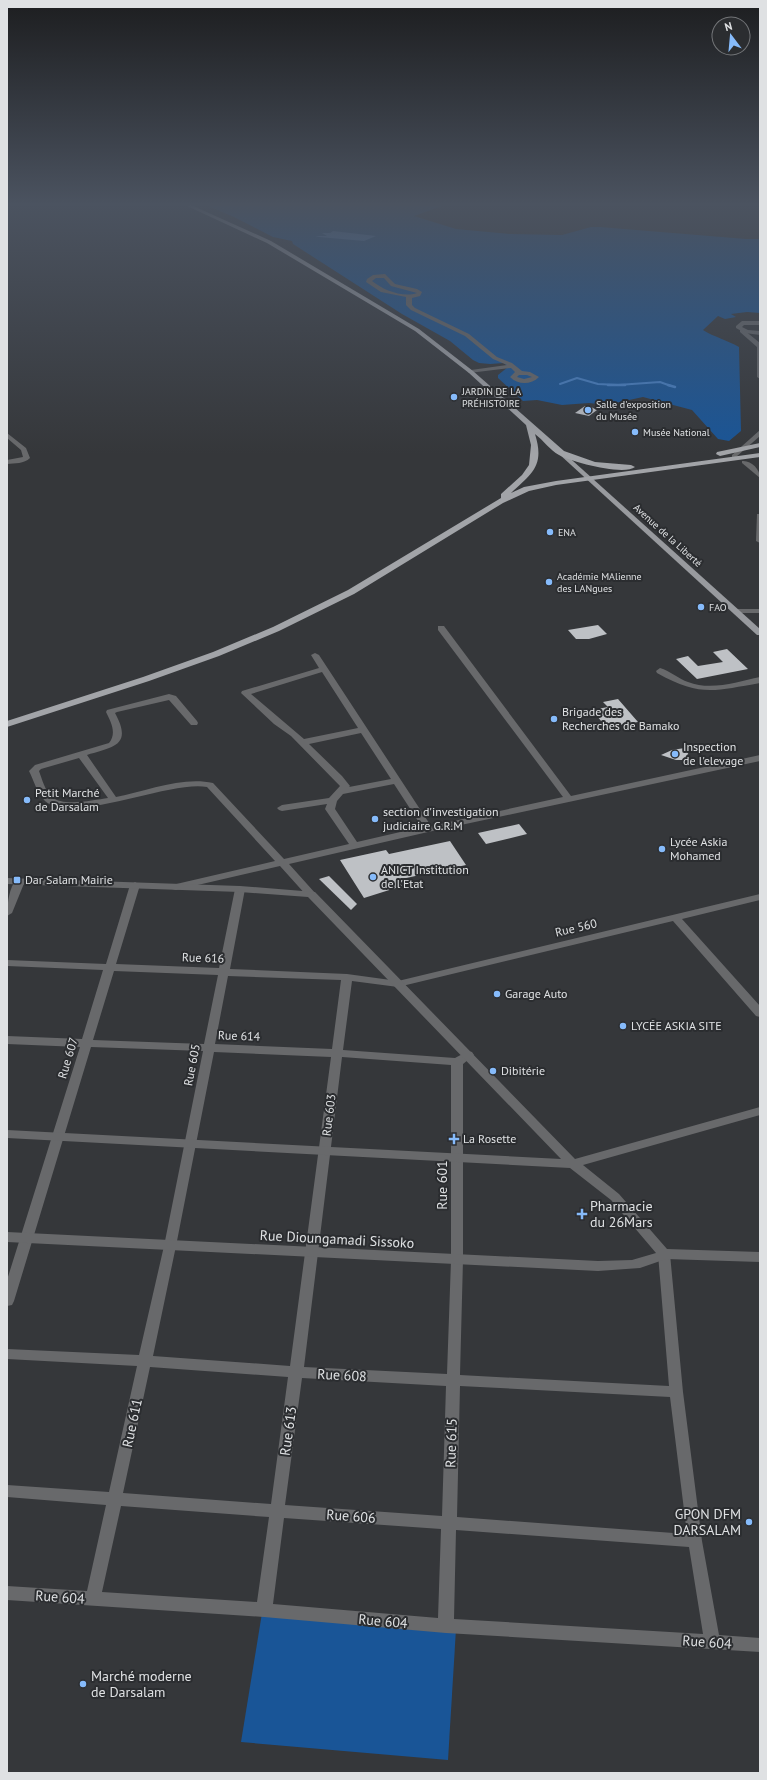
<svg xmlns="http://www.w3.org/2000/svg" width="767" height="1780" font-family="'PT Sans',sans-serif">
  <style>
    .green { fill: #195597 }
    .water { fill: #4681c7 }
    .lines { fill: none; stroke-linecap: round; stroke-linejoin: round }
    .stream-far1 { stroke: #4681c7; stroke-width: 2 }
    .stream { stroke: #4681c7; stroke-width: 2.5 }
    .building { fill: #bec1c5 }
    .minor { fill: #68696b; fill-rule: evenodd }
    .tertiary { fill: #68696b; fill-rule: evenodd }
    .primary { fill: #989a9e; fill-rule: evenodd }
    .trunk { fill: #a2a4a8; fill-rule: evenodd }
    .poi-dot { fill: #86bbfb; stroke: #2b2d30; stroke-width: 1.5 }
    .labels { text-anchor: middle; stroke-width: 4; stroke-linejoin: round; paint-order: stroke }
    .far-poi-label { font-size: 10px; fill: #dfe1e3; stroke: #2b2d30; text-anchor: start }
    .far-street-label { font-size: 10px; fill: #dfe1e3; stroke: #2b2d30 }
    .poi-label { font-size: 12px; fill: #dfe1e3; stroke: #2b2d30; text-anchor: start }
    .street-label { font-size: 12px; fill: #dfe1e3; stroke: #2b2d30 }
    .near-street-label { font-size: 14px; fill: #dfe1e3; stroke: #2b2d30 }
    .near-poi-label { font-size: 14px; fill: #dfe1e3; stroke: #2b2d30; text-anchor: start }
  </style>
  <rect width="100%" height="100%" fill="#35373a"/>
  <g class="green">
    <path d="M 206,205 L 445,205 L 414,216 L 456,229 L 510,234 L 562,235 L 591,227 L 600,227 L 746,239 L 760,239 L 760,313 L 747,312 L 731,314 L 736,317 L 725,319 L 718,316 L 703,330 C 714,337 727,340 739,347 L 741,431 L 729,441 L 718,439 L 692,410 L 643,397 L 606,405 L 589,403 L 562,405 L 537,400 L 523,401 L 498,378 L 498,375 L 508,367 L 504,363 L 490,364 L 479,363 L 473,360 L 450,341 L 402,314 L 293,244 L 292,241 L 273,237 L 234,217 Z"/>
    <polygon points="262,1613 456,1629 448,1760 241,1742"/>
  </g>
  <polygon class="water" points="333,231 376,236 364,241 319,237 315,236 327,236 322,233 330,233"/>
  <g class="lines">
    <polyline class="stream-far1" points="560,384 577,378 598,384 618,385 660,382 671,386"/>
    <g class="stream">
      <polyline points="608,385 625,385"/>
      <polyline points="668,385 675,387"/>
    </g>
  </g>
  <g class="building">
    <polygon points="585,406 589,406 597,410 589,416 575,413"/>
    <polygon points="598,625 607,634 589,639 576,639 568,630"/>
    <polygon points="727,649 748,669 697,679 676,659 688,656 698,666 723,662 713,652"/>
    <polygon points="618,699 638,722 606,727 592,710 608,707 603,702"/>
    <polygon points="691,747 685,760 676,760 661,755 672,750"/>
    <polygon points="519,824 527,834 486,844 478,833"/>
    <polygon points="450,841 466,865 397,880 402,886 364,898 340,860 386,850 389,854"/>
    <polygon points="329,876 357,904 351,910 319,879"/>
  </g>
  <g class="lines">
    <g class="minor">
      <path d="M 385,274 L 395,284 L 417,289 L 422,292 L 420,296 L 412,298 L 412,305 L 415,308 L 469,334 L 497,357 L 512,363 L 522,371 L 530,372 L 539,377 C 531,385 518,385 510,377 L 515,372 L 511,368 L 469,373 L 468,372 L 471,370 L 507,365 L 493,359 L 465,336 L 411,310 L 406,305 L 406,297 L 381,292 L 366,282 L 367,279 L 373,275 ZM 376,278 L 384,278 L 391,286 L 417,293 C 403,298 383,290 372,281 ZM 519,375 L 527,375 L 532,377 L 524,379 L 517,377 Z"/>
      <polygon points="742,321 760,321 760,325 744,325 742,327 748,330 760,331 760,335 745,333 736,328 736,326"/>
      <path d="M 7,433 L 26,448 L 30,458 C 24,464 15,463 7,464 L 7,460 L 23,457 L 21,450 L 7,438 Z"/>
      <path d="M 438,626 L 444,626 L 571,796 L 760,755 L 760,761 L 428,832 L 289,864 L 316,894 L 311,897 L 307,896 L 280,866 L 176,890 L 172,889 L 171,887 L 172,885 L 275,861 L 207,787 C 170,780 72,825 45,801 C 37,793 34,781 29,771 L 35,765 L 109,743 C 117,733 111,722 106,712 L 107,710 L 169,694 L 176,696 L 197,721 L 198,723 L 197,725 L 191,725 L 169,700 L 117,712 L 115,713 C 133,746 113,747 87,755 L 116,797 C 146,791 183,776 213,783 L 284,859 L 349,844 L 325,809 L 327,804 L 282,811 L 279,810 L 277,808 L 282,805 L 329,798 L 340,786 L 291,736 L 274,724 L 241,693 L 242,691 L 319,668 L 311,655 L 315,653 L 319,655 L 431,826 L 563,797 L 438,630 ZM 322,672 L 358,728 L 304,739 L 251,694 ZM 361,733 L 391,779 L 349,787 L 350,786 L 342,776 L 309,744 ZM 79,758 L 108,798 C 94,800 63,807 52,797 C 45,791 42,779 39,771 L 41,769 ZM 394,784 L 422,827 L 357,842 L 335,809 L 337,801 L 343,794 Z"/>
      <path d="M 660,668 C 670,671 679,679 688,682 C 711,691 737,682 760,677 L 760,683 C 714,691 700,697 657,673 L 656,671 Z"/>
      <path d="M 20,878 L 25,881 L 12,913 L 7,916 C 7,907 9,881 20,878 Z"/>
      <path d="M 135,882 L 140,885 L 116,964 L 219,968 L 235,889 L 240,886 L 245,889 L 230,969 L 347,974 L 398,981 L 760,894 L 760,900 L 682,919 L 760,1006 L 760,1017 L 756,1016 L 673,921 L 398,987 L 352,981 L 343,1050 L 455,1058 L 468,1051 L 472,1052 L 474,1055 L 463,1064 L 463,1260 L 460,1375 L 669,1386 L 658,1254 L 659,1251 L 664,1249 L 669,1251 L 670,1254 L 683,1392 L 702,1541 L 719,1635 L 760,1638 L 760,1652 L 446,1633 L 264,1617 L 7,1600 L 7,1586 L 87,1591 L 106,1505 L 7,1497 L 7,1485 L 109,1492 L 137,1366 L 7,1359 L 7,1349 L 139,1355 L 164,1246 L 203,1051 L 91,1047 L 14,1301 L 12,1305 L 7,1306 L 7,1280 L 80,1047 L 7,1044 L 7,1036 L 82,1039 L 103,970 L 7,966 L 7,960 L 106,964 L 130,885 ZM 114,971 L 218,975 L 204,1044 L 93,1040 ZM 228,976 L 341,980 L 332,1049 L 215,1044 ZM 214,1052 L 331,1057 L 290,1366 L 153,1356 L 176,1246 ZM 342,1057 L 451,1065 L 451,1260 L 447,1374 L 304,1367 ZM 150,1367 L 288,1377 L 271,1504 L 123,1493 ZM 302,1378 L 446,1386 L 442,1516 L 285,1505 ZM 460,1386 L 670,1397 L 687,1534 L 457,1517 ZM 121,1506 L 269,1517 L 257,1602 L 102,1592 ZM 284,1518 L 441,1529 L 438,1618 L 273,1604 ZM 456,1530 L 689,1547 L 703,1634 L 454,1619 Z"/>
    </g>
    <g class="tertiary">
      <polygon points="740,330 744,330 760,343 760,379 757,377 757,347 740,332"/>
      <polygon points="760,430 760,436 736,457 732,457 732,455"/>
      <path d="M 742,461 C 751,460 760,469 760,478 L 742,463 Z"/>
      <polygon points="757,514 760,514 760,543 756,541"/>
      <rect x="734" y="609" width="26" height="4"/>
      <polygon points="7,878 240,886 315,892 575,1159 760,1107 760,1115 583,1165 619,1194 667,1249 760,1252 760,1262 666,1259 640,1268 598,1271 7,1242 7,1232 598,1261 632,1260 656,1253 611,1200 570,1168 7,1138 7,1130 561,1159 308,897 240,892 7,884"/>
    </g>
    <polygon class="primary" points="559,452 563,452 760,629 760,635 757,635 559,454"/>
    <g class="trunk">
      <path d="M 185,205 L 191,205 L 271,241 L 419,329 L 473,371 L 564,451 L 595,462 L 631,465 L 635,467 C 624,476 571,462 559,455 C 550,450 543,440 535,434 C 545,466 532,473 511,493 L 524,487 L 556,481 L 760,453 L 760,457 L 556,485 L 529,491 L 503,503 L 354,594 L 279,631 L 219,656 L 149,681 L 7,727 L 7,721 L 143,677 L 213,652 L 273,627 L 348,590 L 501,498 L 501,494 L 522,475 L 529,465 L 531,445 L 526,425 L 469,373 L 415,331 L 267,243 Z"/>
      <polygon points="760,443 760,447 720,456 716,454 717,452"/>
    </g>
  </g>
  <linearGradient id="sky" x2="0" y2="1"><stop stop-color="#1d1e20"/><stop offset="0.45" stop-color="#4b5360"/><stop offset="1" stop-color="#4b5360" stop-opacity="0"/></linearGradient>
  <rect width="767" height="454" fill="url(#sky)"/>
  <g class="poi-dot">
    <circle cx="454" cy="397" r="4"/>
    <circle cx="588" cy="410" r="4"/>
    <circle cx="635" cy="432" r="4"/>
    <circle cx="550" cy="532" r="4"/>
    <circle cx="549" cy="582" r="4"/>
    <circle cx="701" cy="607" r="4"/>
    <circle cx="554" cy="719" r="4"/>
    <circle cx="675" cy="754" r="4"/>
    <circle cx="27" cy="800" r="4"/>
    <circle cx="375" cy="819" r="4"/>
    <circle cx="662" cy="849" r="4"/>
    <circle cx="373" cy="877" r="4"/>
    <rect x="13" y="876" width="8" height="8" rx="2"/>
    <circle cx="497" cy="994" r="4"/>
    <circle cx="623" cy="1026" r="4"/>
    <circle cx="493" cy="1071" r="4"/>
    <path d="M452 1133h4v4h4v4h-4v4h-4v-4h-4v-4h4z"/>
    <path d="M580 1208h4v4h4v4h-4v4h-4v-4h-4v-4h4z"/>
    <circle cx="749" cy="1522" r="4"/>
    <circle cx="83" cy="1684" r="4"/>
  </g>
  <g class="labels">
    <g class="far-poi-label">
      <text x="462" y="395">JARDIN DE LA<tspan x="462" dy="12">PRÉHISTOIRE</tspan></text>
      <text x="596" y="408">Salle d'exposition<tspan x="596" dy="12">du Musée</tspan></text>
      <text x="643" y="436">Musée National</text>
      <text x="558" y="536">ENA</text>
      <text x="557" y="580">Académie MAlienne<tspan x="557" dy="12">des LANgues</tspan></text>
      <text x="709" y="611">FAO</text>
    </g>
    <g class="far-street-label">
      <text transform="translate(668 535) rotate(42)" y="4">Avenue de la Liberté</text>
    </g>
    <g class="poi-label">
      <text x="562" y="716">Brigade des<tspan x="562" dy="14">Recherches de Bamako</tspan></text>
      <text x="683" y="751">Inspection<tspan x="683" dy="14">de l'elevage</tspan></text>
      <text x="35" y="797">Petit Marché<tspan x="35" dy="14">de Darsalam</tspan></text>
      <text x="383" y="816">section d'investigation<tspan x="383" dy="14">judiciaire G.R.M</tspan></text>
      <text x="670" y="846">Lycée Askia<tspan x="670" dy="14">Mohamed</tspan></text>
      <text x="381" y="874">ANICT Institution<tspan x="381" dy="14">de l'Etat</tspan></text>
      <text x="25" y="884">Dar Salam Mairie</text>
      <text x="505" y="998">Garage Auto</text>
      <text x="631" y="1030">LYCÉE ASKIA SITE</text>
      <text x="501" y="1075">Dibitérie</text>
      <text x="463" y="1143">La Rosette</text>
    </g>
    <g class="street-label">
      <text transform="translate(576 928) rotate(-13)" y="4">Rue 560</text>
      <text transform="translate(203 958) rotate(2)" y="4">Rue 616</text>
      <text transform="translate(239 1036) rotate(2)" y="4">Rue 614</text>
      <text transform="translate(68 1058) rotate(-73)" y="4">Rue 607</text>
      <text transform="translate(192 1065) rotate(-79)" y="4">Rue 605</text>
      <text transform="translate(329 1115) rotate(-83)" y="4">Rue 603</text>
    </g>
    <g class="near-street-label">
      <text transform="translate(442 1185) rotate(-90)" y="5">Rue 601</text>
      <text transform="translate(337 1239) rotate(3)" y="5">Rue Dioungamadi Sissoko</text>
      <text transform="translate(342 1375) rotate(3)" y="5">Rue 608</text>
      <text transform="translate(132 1423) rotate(-78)" y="5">Rue 611</text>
      <text transform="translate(288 1431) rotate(-82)" y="5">Rue 613</text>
      <text transform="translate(451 1443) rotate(-88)" y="5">Rue 615</text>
      <text transform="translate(351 1516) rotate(4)" y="5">Rue 606</text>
      <text transform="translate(60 1597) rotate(4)" y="5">Rue 604</text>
      <text transform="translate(383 1621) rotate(5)" y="5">Rue 604</text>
      <text transform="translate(707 1642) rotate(4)" y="5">Rue 604</text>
    </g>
    <g class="near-poi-label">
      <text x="590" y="1211">Pharmacie<tspan x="590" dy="16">du 26Mars</tspan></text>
      <text x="741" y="1519" text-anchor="end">GPON DFM<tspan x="741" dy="16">DARSALAM</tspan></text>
      <text x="91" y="1681">Marché moderne<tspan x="91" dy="16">de Darsalam</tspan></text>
    </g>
  </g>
  <rect width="767" height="1780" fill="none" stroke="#dfe1e3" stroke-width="16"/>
  <g transform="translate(731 36) rotate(344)"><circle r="19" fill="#2b2d30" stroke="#737578"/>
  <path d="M0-3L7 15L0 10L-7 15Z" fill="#86bbfb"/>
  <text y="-6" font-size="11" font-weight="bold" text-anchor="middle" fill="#dfe1e3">N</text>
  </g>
</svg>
